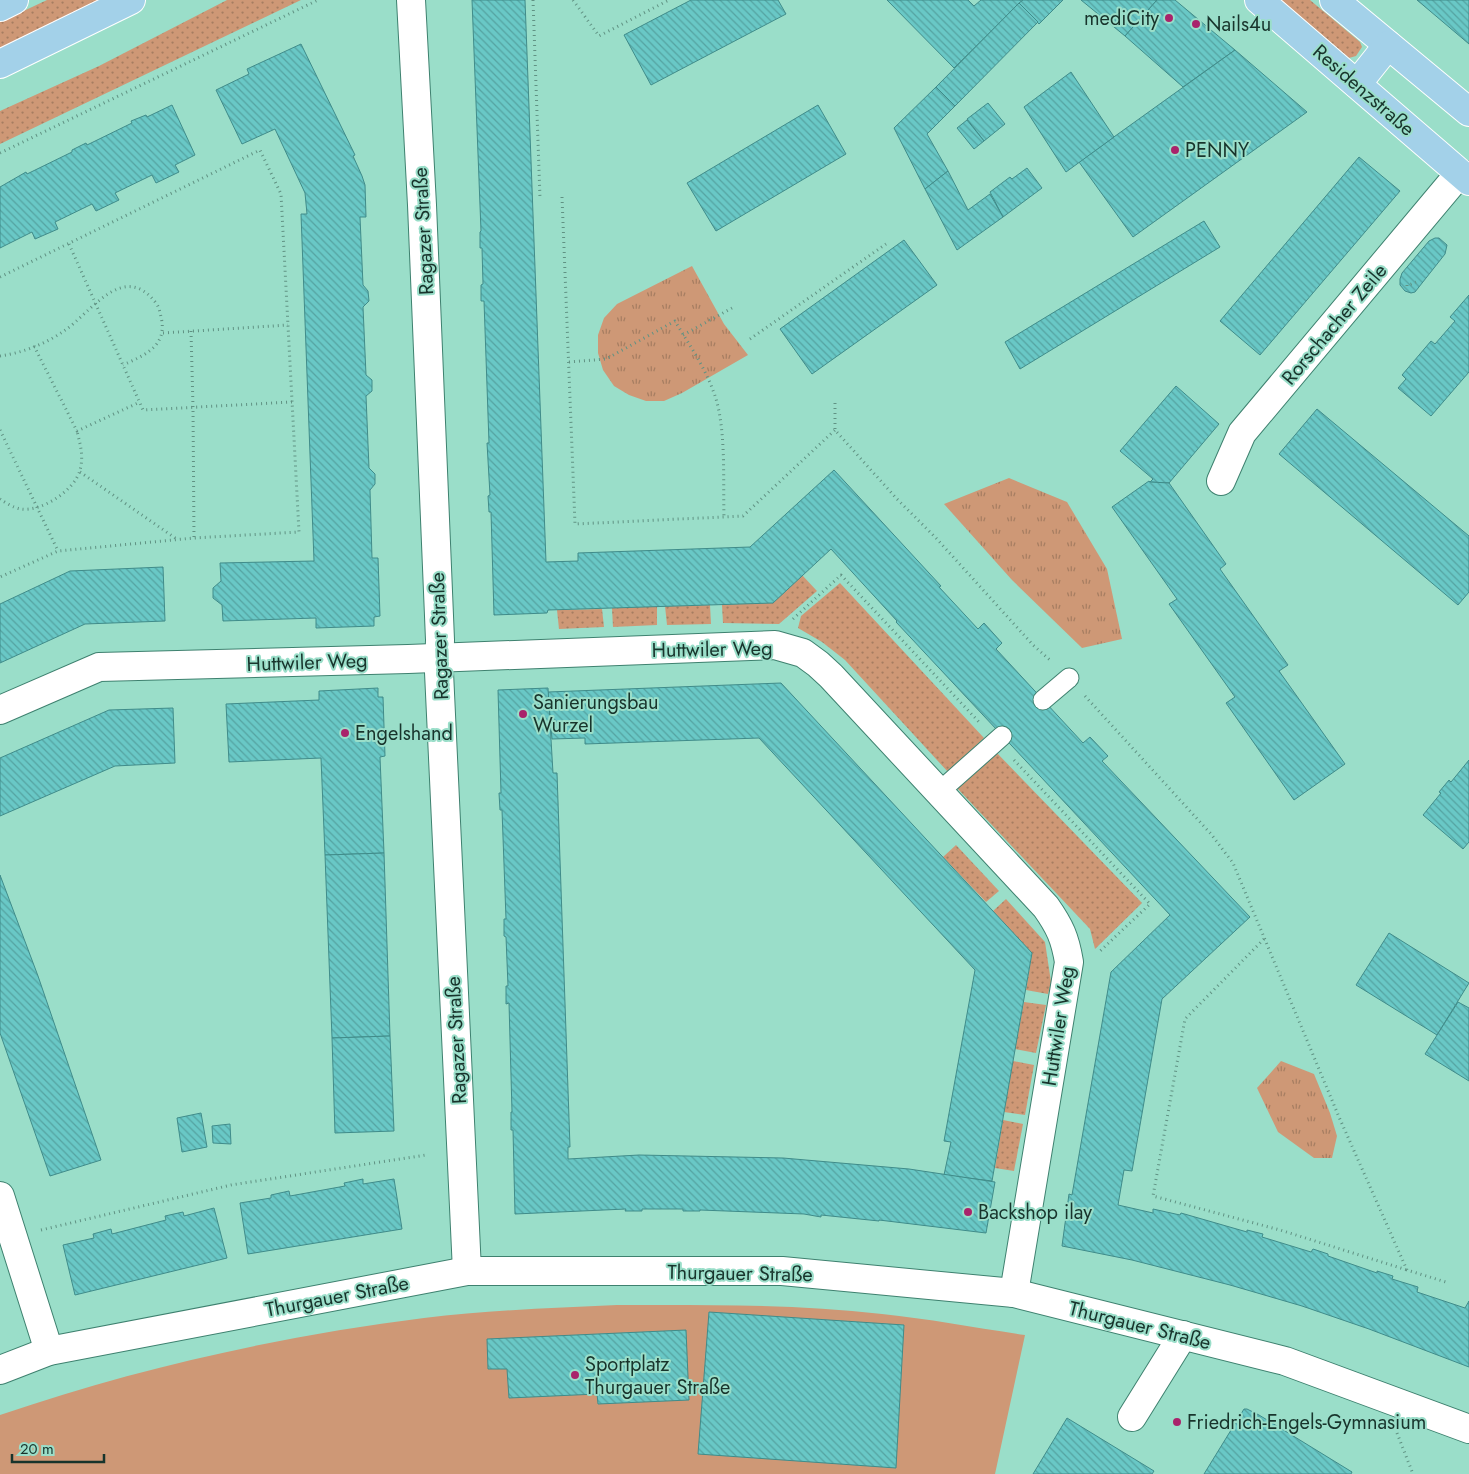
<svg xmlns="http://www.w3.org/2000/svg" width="1469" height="1474" font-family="Jost,sans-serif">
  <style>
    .grass { fill: url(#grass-dots) }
    .park { fill: url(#park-tufts) }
    .pitch { fill: #ce9876 }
    .building { fill: url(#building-back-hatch); stroke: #408c8a }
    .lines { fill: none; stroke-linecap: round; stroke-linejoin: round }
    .lane-casing { stroke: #3e816f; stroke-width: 21 }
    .street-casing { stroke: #3e816f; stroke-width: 30 }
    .primary-casing { stroke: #fff; stroke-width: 30 }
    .path { stroke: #609283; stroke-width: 3; stroke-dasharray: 1 4; stroke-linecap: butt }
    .lane { stroke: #fff; stroke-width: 19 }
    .street { stroke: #fff; stroke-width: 28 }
    .primary { stroke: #a3d1e9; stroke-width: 28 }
    .poi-dot { fill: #a9236b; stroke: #9adec9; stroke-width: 2 }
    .labels { text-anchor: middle; stroke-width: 4; stroke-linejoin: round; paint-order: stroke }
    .poi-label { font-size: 20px; fill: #18342c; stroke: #9adec9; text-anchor: start }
    .street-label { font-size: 20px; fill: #18342c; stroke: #9adec9 }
  </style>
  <defs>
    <pattern id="grass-dots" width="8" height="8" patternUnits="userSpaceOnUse" patternTransform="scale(1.25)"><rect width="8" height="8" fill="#ce9876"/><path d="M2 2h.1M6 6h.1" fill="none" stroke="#a67d61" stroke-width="1.8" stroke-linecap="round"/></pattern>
    <pattern id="park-tufts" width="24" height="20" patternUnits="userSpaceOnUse" patternTransform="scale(1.25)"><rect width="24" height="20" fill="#ce9876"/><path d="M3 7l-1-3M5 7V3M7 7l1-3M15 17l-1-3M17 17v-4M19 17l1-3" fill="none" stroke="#a67d61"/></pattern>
    <pattern id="building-back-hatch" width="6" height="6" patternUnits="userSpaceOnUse" patternTransform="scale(1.25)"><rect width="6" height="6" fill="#69c8c6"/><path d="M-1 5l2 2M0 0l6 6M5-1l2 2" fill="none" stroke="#55a3a1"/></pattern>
  </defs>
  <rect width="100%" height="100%" fill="#9adec9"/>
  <g class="grass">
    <polygon points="47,0 101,0 0,48 0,22"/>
    <polygon points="227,0 301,0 0,144 0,111 99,66"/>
    <polygon points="1281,0 1310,0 1360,42 1362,47 1356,56 1349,58"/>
    <polygon points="802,575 817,591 779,624 723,623 722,605"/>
    <polygon points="840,583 984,738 948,772 845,660 822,642 798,628 801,616"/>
    <polygon points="710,605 711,624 667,625 665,606"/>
    <polygon points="657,606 657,625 613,627 612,608"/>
    <polygon points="602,609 604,627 559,629 557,610"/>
    <polygon points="996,752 1142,903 1095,949 1090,929 957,788"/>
    <polygon points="956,845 999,891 986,902 943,857"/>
    <polygon points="1006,899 1045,942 1051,982 1048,994 1026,990 1032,953 993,911"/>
    <polygon points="1024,1002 1046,1005 1036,1053 1015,1049"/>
    <polygon points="1013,1061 1034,1065 1025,1115 1004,1112"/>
    <polygon points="1003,1120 1023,1124 1014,1171 995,1168"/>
  </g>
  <g class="park">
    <polygon points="692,266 724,324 748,355 682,393 664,401 646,401 629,395 614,386 603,370 598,353 598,335 604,318 617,304"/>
    <polygon points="1009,478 1067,502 1107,569 1122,639 1082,648 1012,580 944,504"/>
    <polygon points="1281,1061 1314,1074 1330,1113 1337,1136 1332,1158 1314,1158 1278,1132 1257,1088"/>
  </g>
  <path class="pitch" d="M 617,1305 C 706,1305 794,1304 882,1314 C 930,1319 977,1328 1025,1335 L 995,1474 L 0,1474 L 0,1415 C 137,1368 281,1336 424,1318 C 488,1310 553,1308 617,1305 Z"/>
  <g class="building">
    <polygon points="472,0 525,0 546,562 578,561 578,553 750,547 834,470 941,586 939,587 978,629 984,623 1002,643 996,649 1083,743 1090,737 1108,756 1102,761 1250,917 1162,999 1132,1171 1124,1170 1118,1205 1153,1213 1153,1209 1180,1215 1181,1213 1247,1232 1247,1230 1263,1234 1262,1237 1311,1252 1313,1249 1328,1254 1328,1256 1377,1273 1377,1271 1393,1276 1392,1279 1418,1287 1417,1292 1465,1308 1469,1301 1469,1367 1369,1329 1302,1306 1230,1285 1132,1260 1062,1246 1069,1194 1072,1195 1111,972 1170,915 896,622 897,621 831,549 773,603 548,610 547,613 494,615 491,512 489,512 488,496 490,495 487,443 489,443 484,301 481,301 481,285 483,284 482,248 480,248 480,232 481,231"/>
    <polygon points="691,0 778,0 786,14 651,85 624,35"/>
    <polygon points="887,0 968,0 974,6 981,0 1023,0 954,68"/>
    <polygon points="1023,0 1063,0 1039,24 1019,3"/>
    <polygon points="1081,0 1157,0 1125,36"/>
    <polygon points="1157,0 1175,0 1235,50 1183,87 1125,36"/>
    <polygon points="1417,0 1469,0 1469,44"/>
    <polygon points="1019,3 1038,22 955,106 936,87"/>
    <polygon points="301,44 355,155 353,156 362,176 365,185 366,217 360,217 363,285 368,291 369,301 363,307 366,375 372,380 372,391 366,396 369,468 375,474 375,484 370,490 372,558 378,558 380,616 374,617 374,626 316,628 316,618 223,621 222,605 213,598 213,588 221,581 220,563 314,561 301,214 307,214 305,193 275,129 242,144 216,90 249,74 247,69"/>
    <polygon points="1235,50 1307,112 1133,237 1079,162"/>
    <polygon points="1071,72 1114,137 1066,172 1024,107"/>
    <polygon points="936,87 955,106 927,134 948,171 925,189 894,128"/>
    <polygon points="988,103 1005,124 984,141 967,119"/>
    <polygon points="172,105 195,155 175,165 179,172 156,183 152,175 115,193 119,200 96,211 92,204 55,222 58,229 35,239 32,232 0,248 0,187 26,172 27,174 72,152 72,150 86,143 87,145 132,123 131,121 146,115 147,117"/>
    <polygon points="818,105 846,154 716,231 687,183"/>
    <polygon points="967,120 984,141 974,149 957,128"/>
    <polygon points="1359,157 1400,191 1260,355 1220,321"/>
    <polygon points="1027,168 1042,188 1003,217 990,192 1010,177 1012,179"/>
    <polygon points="948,171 968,210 990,194 1003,217 957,250 925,189"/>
    <polygon points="1204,221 1220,247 1020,369 1005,342"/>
    <polygon points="1435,238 1439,238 1447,245 1445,254 1415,292 1411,293 1405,291 1400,285 1400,279 1402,273 1429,241"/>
    <polygon points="904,240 937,285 812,374 780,329"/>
    <polygon points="1469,295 1469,372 1431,416 1398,388 1406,379 1402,375 1431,341 1435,344 1455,321 1450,317"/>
    <polygon points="1176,386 1219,424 1169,483 1150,482 1153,479 1120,451"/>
    <polygon points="1317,409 1469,536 1469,592 1458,605 1279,454"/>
    <polygon points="1149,481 1150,482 1169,483 1226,564 1220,569 1288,665 1279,671 1345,764 1294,800 1226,703 1235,697 1169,604 1177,599 1112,507"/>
    <polygon points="163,567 165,621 85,624 0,663 0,604 70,571"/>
    <polygon points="781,683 1032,953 992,1181 944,1175 951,1142 944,1141 975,970 759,738 585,744 585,738 552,739 548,692"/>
    <polygon points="378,688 378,697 383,697 385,756 380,757 384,853 325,855 321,758 229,762 226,704 319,700 319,691"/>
    <polygon points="548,688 553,773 557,773 570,1147 568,1147 568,1159 639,1155 783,1158 909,1169 995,1182 986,1233 879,1220 879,1221 821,1215 821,1217 804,1214 700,1210 700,1211 683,1211 683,1209 642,1209 642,1211 625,1211 626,1209 515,1214 513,1130 511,1130 511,1112 512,1112 509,1003 506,1004 506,986 508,986 506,937 504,936 504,919 506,919 502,810 500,810 499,793 501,793 498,690"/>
    <polygon points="173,708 175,763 115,766 0,816 0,758 109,710"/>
    <polygon points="1469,760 1469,842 1463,849 1423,815 1441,793 1439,792 1449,780 1451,782"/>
    <polygon points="384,853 390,1036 332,1038 325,855"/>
    <polygon points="0,875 38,976 101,1160 50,1176 0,1033"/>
    <polygon points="1389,933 1469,983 1437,1035 1356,985"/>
    <polygon points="1458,1002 1469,1008 1469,1081 1425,1054"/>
    <polygon points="390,1036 394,1131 335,1133 332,1038"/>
    <polygon points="201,1113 207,1147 182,1152 177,1118"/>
    <polygon points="230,1124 231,1144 213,1143 212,1126"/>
    <polygon points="363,1179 363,1184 394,1179 402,1229 248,1254 240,1203 271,1198 271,1195 289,1191 290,1196 345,1186 344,1183"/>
    <polygon points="214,1208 227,1258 75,1295 63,1245 94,1238 93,1234 111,1229 112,1234 166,1220 165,1216 183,1212 184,1216"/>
    <polygon points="709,1312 904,1325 896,1468 698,1454"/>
    <polygon points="686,1330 689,1400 598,1404 597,1394 509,1398 507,1369 488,1369 487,1339"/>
    <polygon points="1244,1409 1247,1409 1259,1415 1352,1472 1351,1474 1204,1474"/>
    <polygon points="1067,1418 1154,1471 1152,1474 1033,1474"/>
  </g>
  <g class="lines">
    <g class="lane-casing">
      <g id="lane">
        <polyline points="1043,700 1069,678"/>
        <polyline points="939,792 1002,736"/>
      </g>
    </g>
    <g class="street-casing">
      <g id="street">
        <polyline points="411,0 422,205 440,640 439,672 467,1271"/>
        <polyline points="1221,481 1242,433 1460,173"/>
        <path d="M 0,710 L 99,667 L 408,659 L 775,645 L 803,653 L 818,664 L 831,676 L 1046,907 C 1060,927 1065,938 1069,962 L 1014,1293"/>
        <polyline points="0,1196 49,1351"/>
        <polyline points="0,1370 49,1351 467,1271 782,1271 1014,1293 1285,1361 1469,1429"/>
        <polyline points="1132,1417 1183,1335"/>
      </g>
    </g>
    <g class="primary-casing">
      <g id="primary">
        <polyline points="1259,0 1469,181"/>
        <polyline points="1334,0 1469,112"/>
        <polyline points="0,7 14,0"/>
        <polyline points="0,64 131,0"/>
        <polyline points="1357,84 1388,45"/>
      </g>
    </g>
    <g class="path">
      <polyline points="533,0 540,198"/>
      <polyline points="573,0 599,36 669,0"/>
      <polyline points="0,153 318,0"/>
      <polyline points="562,197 575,524 743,516 835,430"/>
      <polyline points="69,244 143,410 292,402"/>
      <polyline points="0,277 260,150 281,194 299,532 194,538 58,551 0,577"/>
      <polyline points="1407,285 1407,286 1416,282"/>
      <polyline points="191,331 193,407 194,538"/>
      <polyline points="163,333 288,325"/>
      <polyline points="683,335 732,308"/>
      <polyline points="750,339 886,244"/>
      <polyline points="34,346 77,431 140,402"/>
      <path d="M 0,356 C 22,353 45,344 64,331 C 91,313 123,260 156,303 C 159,307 160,312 161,317 C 168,346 145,355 123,365"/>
      <path d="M 569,362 L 606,359 L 675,321 C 690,346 707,370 716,399 C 726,433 723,480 724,517"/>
      <polyline points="835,403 835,430 897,499 936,538 1033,645 1051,661"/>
      <polyline points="0,430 58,551"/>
      <polyline points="80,472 178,540"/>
      <path d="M 0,499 C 6,503 14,508 21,509 C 42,512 75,490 80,470 C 84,456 80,444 77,431"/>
      <polyline points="793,619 841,575 979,722"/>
      <polyline points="1085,696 1211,834 1233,863 1339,1117 1407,1270 1449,1283"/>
      <polyline points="1014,760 1150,904 1098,953"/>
      <polyline points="1264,939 1185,1019 1153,1196 1280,1230 1407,1270"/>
      <polyline points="41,1230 231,1185 426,1155"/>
      <polyline points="1397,1433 1413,1474"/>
    </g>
    <use href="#lane" class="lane"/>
    <use href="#street" class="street"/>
    <use href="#primary" class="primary"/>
  </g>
  <g class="poi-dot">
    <circle cx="1169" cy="18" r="5"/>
    <circle cx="1196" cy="24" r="5"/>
    <circle cx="1175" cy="150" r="5"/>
    <circle cx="523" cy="714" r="5"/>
    <circle cx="345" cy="733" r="5"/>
    <circle cx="968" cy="1212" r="5"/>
    <circle cx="575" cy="1375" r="5"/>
    <circle cx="1177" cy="1422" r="5"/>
  </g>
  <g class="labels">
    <g class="poi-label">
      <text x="1159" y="25" text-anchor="end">mediCity</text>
      <text x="1206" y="31">Nails4u</text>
      <text x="1185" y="157">PENNY</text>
      <text x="533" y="709">Sanierungsbau<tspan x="533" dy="23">Wurzel</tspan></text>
      <text x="355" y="740">Engelshand</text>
      <text x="978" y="1219">Backshop ilay</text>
      <text x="585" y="1371">Sportplatz<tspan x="585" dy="23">Thurgauer Straße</tspan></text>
      <text x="1187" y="1429">Friedrich-Engels-Gymnasium</text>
    </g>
    <g class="street-label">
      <text transform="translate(1364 90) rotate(41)" y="7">Residenzstraße</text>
      <text transform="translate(423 231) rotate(-93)" y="7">Ragazer Straße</text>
      <text transform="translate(1334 324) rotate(-50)" y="7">Rorschacher Zeile</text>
      <text transform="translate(439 636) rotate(-92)" y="7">Ragazer Straße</text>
      <text transform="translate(712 649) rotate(-1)" y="7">Huttwiler Weg</text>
      <text transform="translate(307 662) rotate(-2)" y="7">Huttwiler Weg</text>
      <text transform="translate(1058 1026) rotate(-81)" y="7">Huttwiler Weg</text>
      <text transform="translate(456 1040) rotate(-93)" y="7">Ragazer Straße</text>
      <text transform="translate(740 1273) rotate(1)" y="7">Thurgauer Straße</text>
      <text transform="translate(337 1296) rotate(-11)" y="7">Thurgauer Straße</text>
      <text transform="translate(1140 1325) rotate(14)" y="7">Thurgauer Straße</text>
    </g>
  </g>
  <path d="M12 1454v8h92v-8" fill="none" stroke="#18342c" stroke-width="2.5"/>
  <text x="20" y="1454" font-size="15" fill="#18342c" stroke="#9adec9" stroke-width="4" paint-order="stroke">20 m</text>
</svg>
